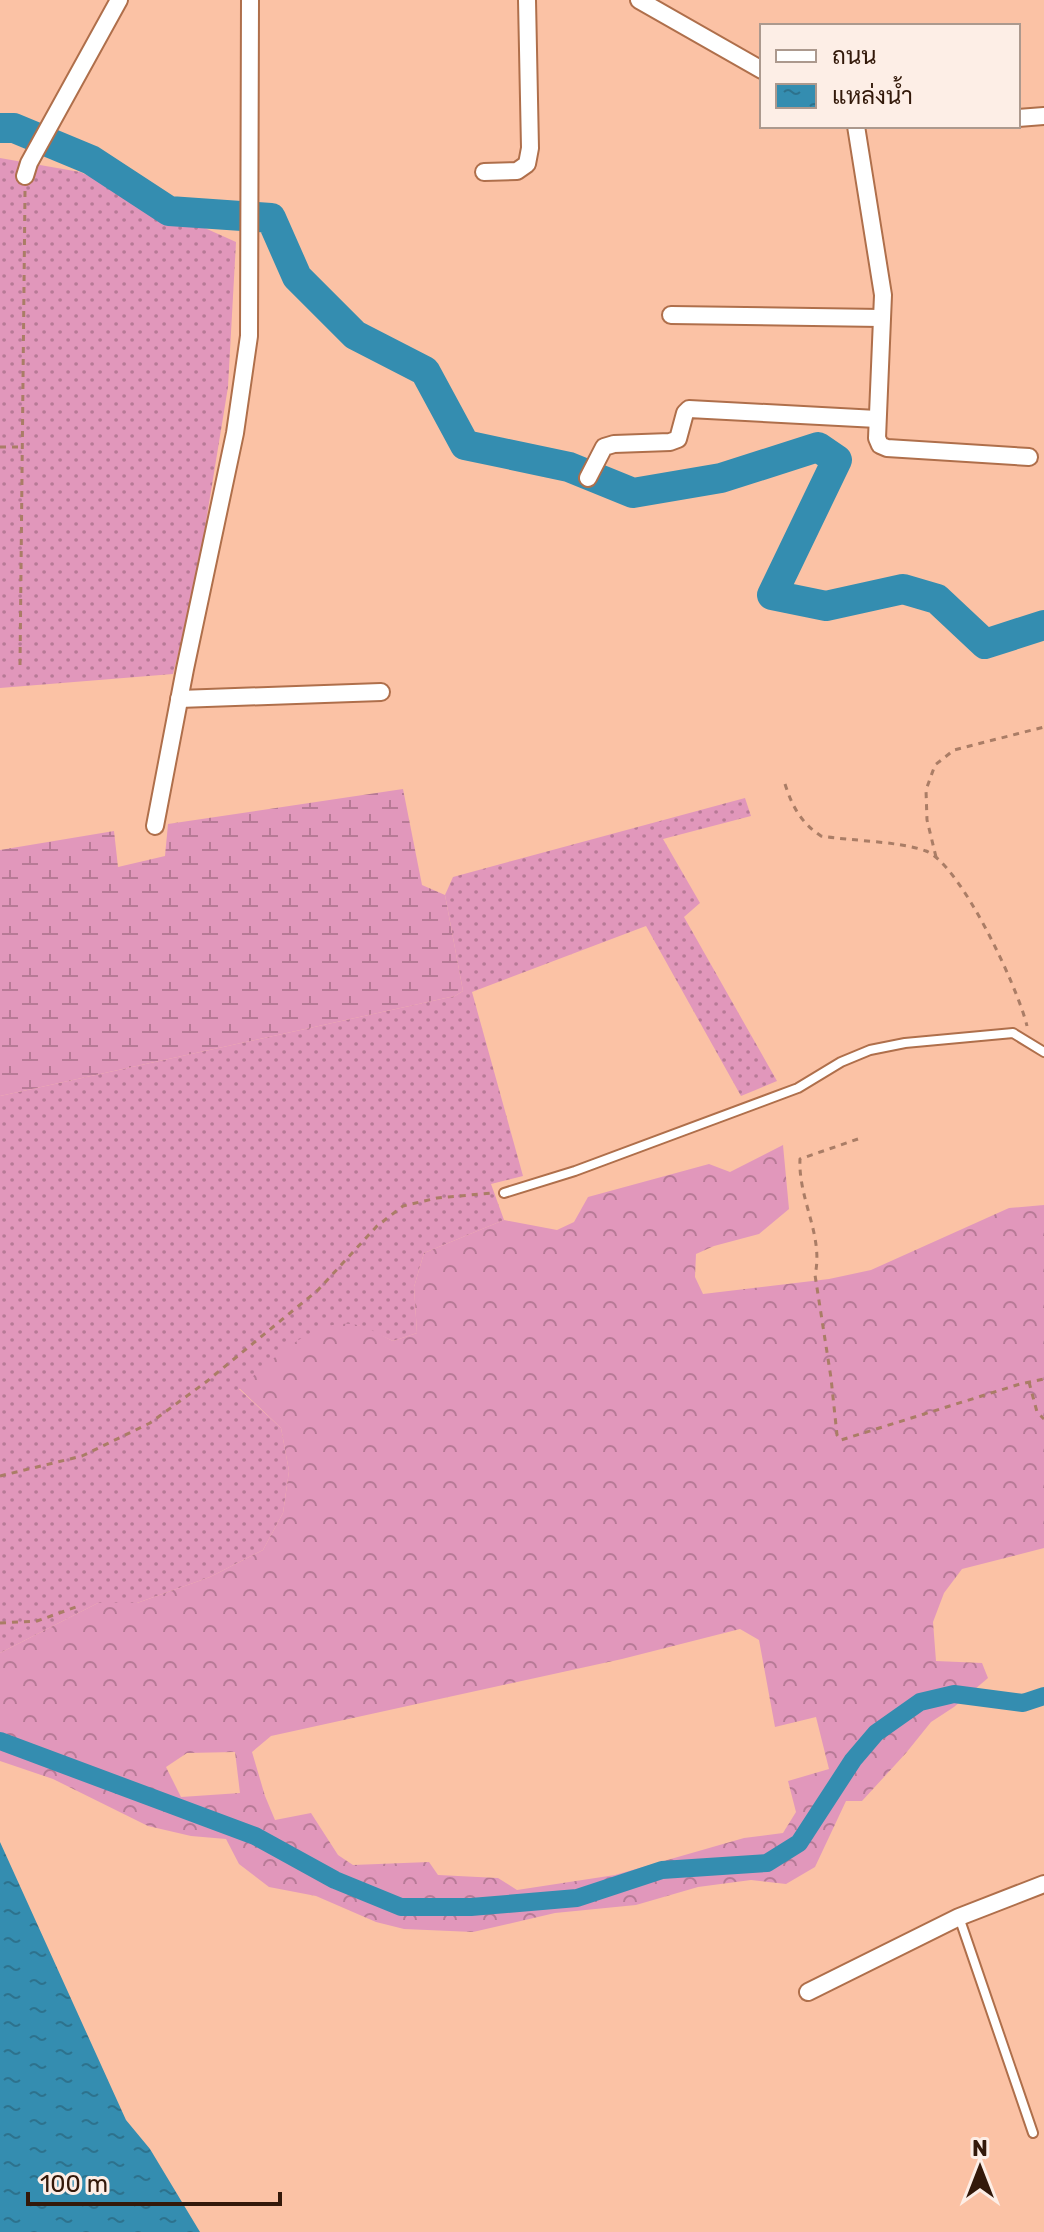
<svg xmlns="http://www.w3.org/2000/svg" width="1044" height="2232" font-family="Rubik,Sarabun,sans-serif">
  <style>
    .grass { fill: url(#grass-dots) }
    .forest { fill: url(#forest-crowns); fill-rule: evenodd }
    .wetland { fill: url(#wetland-marsh) }
    .water { fill: url(#water-ripples) }
    .lines { fill: none; stroke-linecap: round; stroke-linejoin: round }
    .canal { stroke: #348db0; stroke-width: 18 }
    .river { stroke: #348db0; stroke-width: 30 }
    .service-casing { stroke: #af6f4b; stroke-width: 12 }
    .minor-casing { stroke: #af6f4b; stroke-width: 20 }
    .path { stroke: #aa7d66; stroke-width: 3; stroke-dasharray: 6 6; stroke-linecap: butt }
    .service { stroke: #fff; stroke-width: 8 }
    .minor { stroke: #fff; stroke-width: 16 }
  </style>
  <defs>
    <pattern id="grass-dots" width="8" height="8" patternUnits="userSpaceOnUse" patternTransform="scale(2)"><rect width="8" height="8" fill="#e197bb"/><path d="M2 2h.1M6 6h.1" fill="none" stroke="#b77a96" stroke-width="1.8" stroke-linecap="round"/></pattern>
    <pattern id="forest-crowns" width="20" height="18" patternUnits="userSpaceOnUse" patternTransform="scale(2)"><rect width="20" height="18" fill="#e197bb"/><path d="M2 6a3 3 0 1 1 6 0M12 15a3 3 0 1 1 6 0" fill="none" stroke="#b77a96"/></pattern>
    <pattern id="wetland-marsh" width="20" height="14" patternUnits="userSpaceOnUse" patternTransform="scale(2)"><rect width="20" height="14" fill="#e197bb"/><path d="M1 5h8M5 5V1M11 12h8M15 12V8" fill="none" stroke="#b77a96"/></pattern>
    <pattern id="water-ripples" width="26" height="14" patternUnits="userSpaceOnUse" patternTransform="scale(2)"><rect width="26" height="14" fill="#348db0"/><path d="M2 4q2-2 4 0t4 0M15 11q2-2 4 0t4 0" fill="none" stroke="#2d728d"/></pattern>
  </defs>
  <rect width="100%" height="100%" fill="#fbc2a5"/>
  <g class="grass">
    <polygon points="0,158 80,172 236,242 228,387 196,583 173,674 0,688"/>
    <polygon points="745,798 751,816 663,839 700,903 684,917 777,1081 741,1096 646,926 472,992 523,1176 491,1184 504,1220 424,1253 414,1287 417,1333 393,1341 358,1325 239,1389 281,1428 289,1471 283,1513 263,1550 210,1577 137,1603 98,1603 0,1653 0,1096 455,996 463,991 445,895 453,877"/>
  </g>
  <path class="forest" d="M 783,1145 L 789,1209 L 759,1234 L 714,1246 L 696,1254 L 695,1277 L 703,1294 L 829,1279 L 871,1270 L 1009,1208 L 1044,1205 L 1044,1548 L 962,1569 L 944,1593 L 933,1622 L 936,1661 L 982,1663 L 988,1678 L 954,1707 L 931,1722 L 906,1753 L 862,1801 L 846,1801 L 815,1867 L 786,1884 L 751,1880 L 698,1887 L 636,1905 L 555,1913 L 473,1932 L 404,1929 L 376,1922 L 316,1896 L 269,1887 L 239,1864 L 226,1839 L 191,1836 L 148,1826 L 53,1779 L 0,1761 L 0,1653 L 98,1603 L 137,1603 L 210,1577 L 263,1550 L 283,1513 L 289,1471 L 281,1428 L 239,1388 C 270,1363 313,1315 358,1325 C 370,1328 382,1336 393,1341 L 417,1333 L 414,1287 L 424,1253 L 504,1220 L 557,1230 L 574,1222 L 588,1197 L 709,1164 L 730,1172 ZM 740,1629 L 759,1640 L 775,1727 L 816,1717 L 829,1769 L 788,1781 L 796,1812 L 783,1833 L 744,1838 L 615,1875 L 517,1890 L 498,1878 L 438,1875 L 429,1862 L 353,1865 L 338,1855 L 311,1813 L 275,1820 L 265,1796 L 252,1752 L 271,1736 L 622,1659 ZM 235,1752 L 240,1793 L 181,1797 L 166,1767 L 187,1753 Z"/>
  <polygon class="wetland" points="403,789 422,885 445,895 463,991 455,996 0,1096 0,850 114,831 118,867 165,856 168,824"/>
  <polygon class="water" points="0,1842 126,2120 150,2149 200,2232 0,2232"/>
  <g class="lines">
    <polyline class="canal" points="0,1741 255,1836 335,1880 401,1907 471,1907 577,1898 662,1870 767,1863 799,1843 853,1760 876,1733 920,1702 954,1694 1023,1703 1044,1696"/>
    <polyline class="river" points="0,128 14,128 91,160 169,211 271,218 297,277 355,335 425,371 465,445 569,467 633,493 721,478 818,447 837,460 772,595 826,606 903,589 937,599 985,644 1044,625"/>
    <g class="service-casing">
      <g id="service">
        <polyline points="504,1193 575,1171 798,1088 841,1062 870,1050 905,1043 1013,1033 1044,1052"/>
        <polyline points="959,1917 1033,2133"/>
      </g>
    </g>
    <g class="minor-casing">
      <g id="minor">
        <polyline points="639,0 762,70"/>
        <polyline points="1018,118 1044,116"/>
        <polyline points="856,126 883,295 877,438 880,445 887,448 1029,457"/>
        <polyline points="484,172 517,171 527,164 530,148 527,0"/>
        <polyline points="25,176 29,163 119,0"/>
        <polyline points="671,315 881,318"/>
        <polyline points="588,478 604,447 614,444 670,442 678,439 685,413 689,409 877,419"/>
        <polyline points="179,699 381,692"/>
        <polyline points="155,826 185,669 235,433 249,336 250,0"/>
        <polyline points="808,1992 959,1917 1044,1884"/>
      </g>
    </g>
    <g class="path">
      <polyline points="0,447 20,447"/>
      <polyline points="20,665 25,191"/>
      <path d="M 785,784 C 792,806 801,823 821,836 C 851,841 899,841 926,851 C 961,865 1018,988 1027,1026"/>
      <polyline points="936,857 927,820 926,790 935,765 954,750 1044,727"/>
      <path d="M 858,1139 L 800,1159 C 798,1199 824,1236 815,1275 L 831,1378 L 837,1435 L 841,1440 L 1020,1384 L 1044,1379"/>
      <polyline points="1029,1382 1037,1412 1044,1419"/>
      <polyline points="0,1476 82,1456 150,1423 206,1382 318,1290 377,1226 403,1206 437,1198 492,1193"/>
      <polyline points="0,1623 37,1621 76,1607"/>
    </g>
    <use href="#service" class="service"/>
    <use href="#minor" class="minor"/>
  </g>
  <rect x="760" y="24" width="260" height="104" fill="#fdeee6" stroke="#ac998e" stroke-width="2"/>
  <rect x="776" y="50" width="40" height="12" fill="#ffffff" stroke="#ac998e" stroke-width="2"/>
  <text x="832" y="64" font-size="24" fill="#33190a">ถนน</text>
  <rect x="776" y="84" width="40" height="24" fill="url(#water-ripples)" stroke="#ac998e" stroke-width="2"/>
  <text x="832" y="104" font-size="24" fill="#33190a">แหล่งน้ำ</text>
  <g transform="translate(980 2168)" stroke="#fdeee6" stroke-width="6" paint-order="stroke">
  <path d="M0-6L14 30L0 20L-14 30Z" fill="#33190a"/>
  <text y="-12" font-size="22" font-weight="bold" text-anchor="middle" fill="#33190a">N</text>
  </g>
  <path d="M28 2192v12h252v-12" fill="none" stroke="#33190a" stroke-width="4"/>
  <text x="40" y="2192" font-size="24" fill="#33190a" stroke="#fdeee6" stroke-width="6" paint-order="stroke">100 m</text>
</svg>
